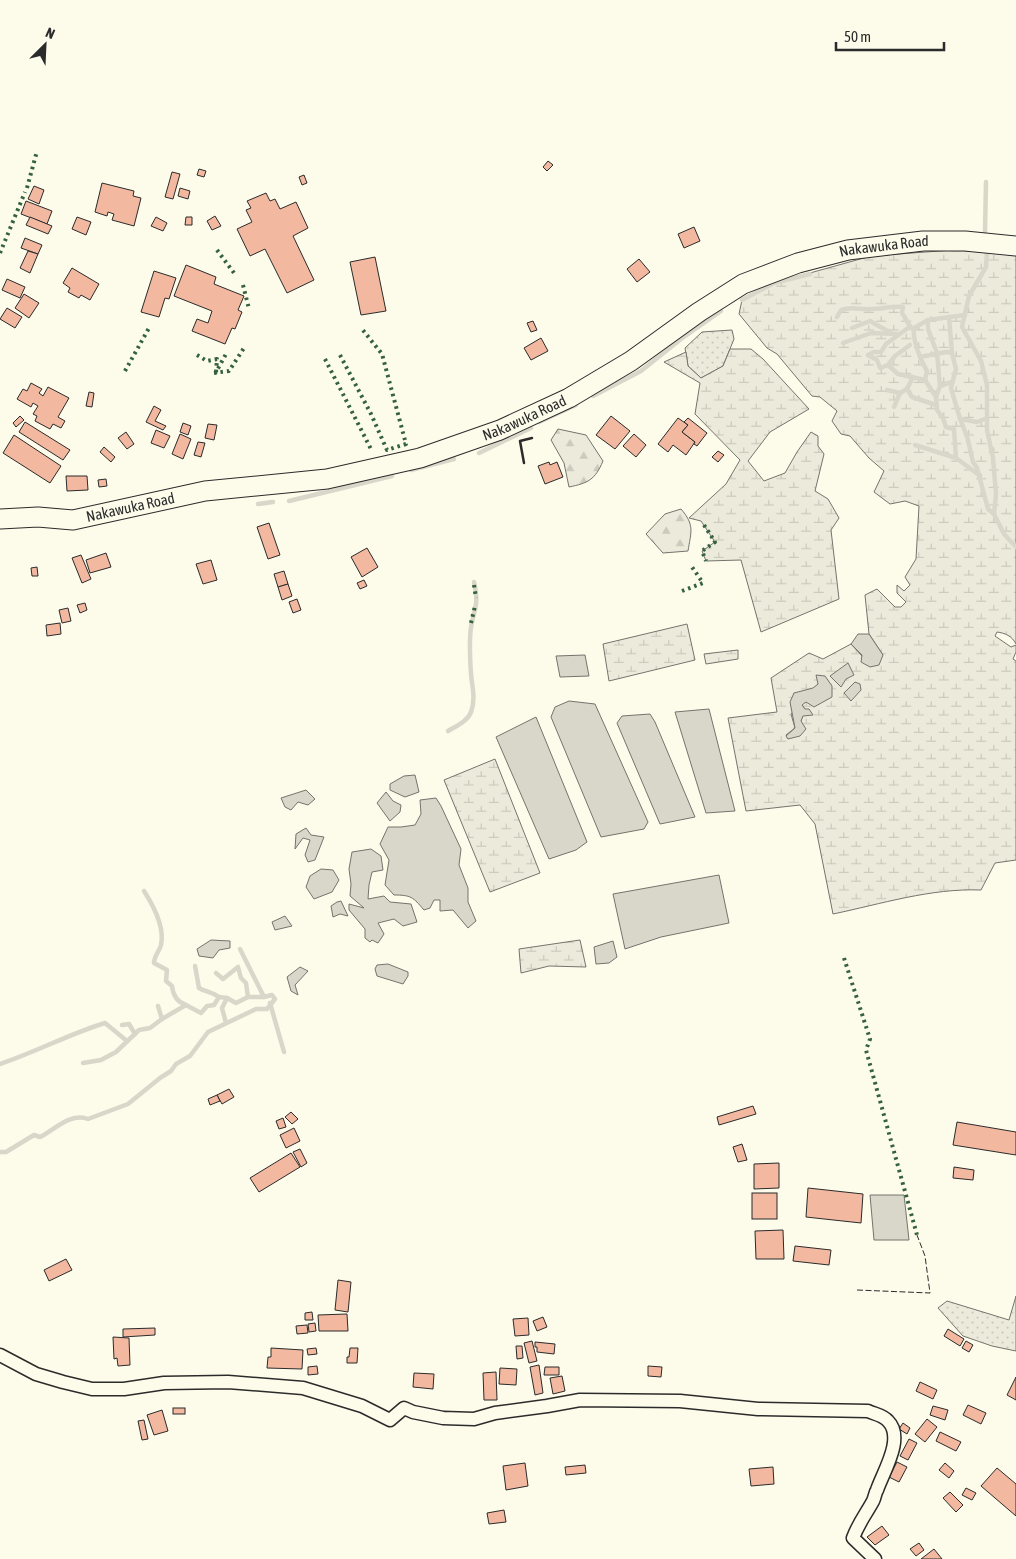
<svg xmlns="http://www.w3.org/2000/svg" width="1016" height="1559" font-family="'Asap Condensed',sans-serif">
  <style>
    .grass { fill: url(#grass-dots); stroke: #74746e }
    .forest { fill: url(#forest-firs); stroke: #74746e }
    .wetland { fill: url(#wetland-marsh); stroke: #74746e; fill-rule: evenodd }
    .water { fill: #d8d7c9; stroke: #74746e }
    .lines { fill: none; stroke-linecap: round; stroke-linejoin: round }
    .stream { stroke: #d8d7c9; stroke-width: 4.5 }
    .building { fill: #f2b8a0; stroke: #2b2b2b }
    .minor-casing { stroke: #2b2b2b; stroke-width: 15 }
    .secondary-casing { stroke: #2b2b2b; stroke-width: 21 }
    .minor { stroke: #fdfbea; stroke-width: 12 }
    .secondary { stroke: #fdfbea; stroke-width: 19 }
    .hedge { stroke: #34623c; stroke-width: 4; stroke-dasharray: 2.5 4; stroke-linecap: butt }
    .fence { stroke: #2b2b2b; stroke-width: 1; stroke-dasharray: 6 2.5; stroke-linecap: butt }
    .wall { stroke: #2b2b2b; stroke-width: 2.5 }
    .labels { text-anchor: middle; stroke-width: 4; stroke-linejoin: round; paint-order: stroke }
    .street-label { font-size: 15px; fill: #2b2b2b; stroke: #fdfbea }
  </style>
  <defs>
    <pattern id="grass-dots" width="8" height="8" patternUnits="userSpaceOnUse" patternTransform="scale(1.25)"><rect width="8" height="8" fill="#ecebdb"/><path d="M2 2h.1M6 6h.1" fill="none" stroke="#cbcabc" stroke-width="1.8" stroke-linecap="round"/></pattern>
    <pattern id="forest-firs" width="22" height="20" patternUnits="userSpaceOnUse" patternTransform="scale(1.25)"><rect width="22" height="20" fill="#ecebdb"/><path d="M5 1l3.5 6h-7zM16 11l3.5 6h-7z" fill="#cbcabc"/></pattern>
    <pattern id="wetland-marsh" width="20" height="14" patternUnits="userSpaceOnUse" patternTransform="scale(1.25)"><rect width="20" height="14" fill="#ecebdb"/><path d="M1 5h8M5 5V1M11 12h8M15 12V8" fill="none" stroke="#cbcabc"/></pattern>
  </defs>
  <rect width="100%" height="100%" fill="#fdfbea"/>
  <g class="grass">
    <polygon points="732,330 734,339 723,366 701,378 688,366 685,348 702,332"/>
    <polygon points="1016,1296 1016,1351 992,1346 963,1336 938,1308 947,1301 1009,1320"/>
  </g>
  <g class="forest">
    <path d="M 558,429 L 586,435 L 603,461 C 595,480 588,483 569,487 L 564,463 L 551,440 Z"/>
    <path d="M 681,509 C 695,525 691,532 688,551 L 663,553 L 646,534 L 665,514 Z"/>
  </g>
  <g class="wetland">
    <path d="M 953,250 L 1016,254 L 1016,644 C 1012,636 1005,633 997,632 L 995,636 L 1011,647 L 1016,645 L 1016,652 L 1013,659 L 1016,661 L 1016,860 L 995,863 L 981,890 C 931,888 881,904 833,914 L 815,824 L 800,805 L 746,811 L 728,718 L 777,712 L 771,678 L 809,653 L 823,659 L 851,644 L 862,656 L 883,655 L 869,634 L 865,595 L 877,589 L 895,607 L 901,607 L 906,602 L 897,593 L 897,585 L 904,591 L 910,585 L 905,577 L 916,559 L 919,506 L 905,501 L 890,504 L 874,492 L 884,471 L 869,458 L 850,436 L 841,434 L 832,421 L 837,411 L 820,397 L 812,396 L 777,354 L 767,348 L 739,314 L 742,300 L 774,283 L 871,256 ZM 818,684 L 806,701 L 802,705 L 805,709 L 801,721 L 788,739 L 786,735 L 795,728 L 791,714 Z"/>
    <polygon points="730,349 751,349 763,359 809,409 770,432 748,461 764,481 785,473 797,452 811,432 818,436 818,446 824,454 815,491 828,499 839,518 831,530 839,599 761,632 741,560 706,561 702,551 715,542 701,521 689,518 726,484 740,460 695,414 700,383 664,362 686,352 688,366 701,378 723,366"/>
    <polygon points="687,624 695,660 609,681 603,644"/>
    <polygon points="738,650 738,659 706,664 704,654"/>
    <polygon points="495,759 540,873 490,892 444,780"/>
    <polygon points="580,940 586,967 549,966 521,973 519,949"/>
  </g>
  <g class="water">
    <polygon points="858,634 869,634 883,655 879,665 870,667 861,662 862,655 851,644"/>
    <polygon points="585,655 589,676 560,677 556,656"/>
    <polygon points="848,663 854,675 846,679 841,687 830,676"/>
    <polygon points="816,675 825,676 832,686 832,697 814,707 806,702 802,705 805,709 809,709 813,715 803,716 801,721 806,729 800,736 788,739 786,736 795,728 790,702 794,693 813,688 818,684"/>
    <polygon points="855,682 860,684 861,690 851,701 844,693"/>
    <polygon points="569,701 595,704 648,822 644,829 601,837 551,717 555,707"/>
    <polygon points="709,709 735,811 706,813 675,712"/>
    <polygon points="650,714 655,722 695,817 660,824 617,723 622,716"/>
    <polygon points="536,717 587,842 576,850 549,859 496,737"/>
    <polygon points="415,775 419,792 405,797 390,790 390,784 404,776"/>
    <polygon points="306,790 315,799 308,805 298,802 291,810 285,807 281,798"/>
    <polygon points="386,792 393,801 401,805 400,812 390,821 377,803"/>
    <path d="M 436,798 L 441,806 L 461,849 L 459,865 L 468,888 L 468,902 L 476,921 L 468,928 L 453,910 L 440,911 L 440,900 L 434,900 L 430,908 L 424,910 C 413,897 411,895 394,895 L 385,885 L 389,860 L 380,844 L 388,827 L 401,827 L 415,825 L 421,814 L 420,800 Z"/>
    <polygon points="306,828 311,835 324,837 315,860 308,862 305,855 310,840 303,838 295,849 296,834"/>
    <polygon points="371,849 381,856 383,870 372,872 369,885 368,899 384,896 390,902 411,904 417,922 403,926 394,919 378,923 384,934 378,943 372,940 370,942 365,938 365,929 349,910 349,904 364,908 350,896 351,884 349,869 352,852"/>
    <polygon points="321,869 333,870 339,880 332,892 314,899 306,887 310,876"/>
    <polygon points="719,875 729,923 661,937 625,949 613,894"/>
    <polygon points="341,901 348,916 340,914 333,917 331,906 337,902"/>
    <polygon points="285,916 292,926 275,930 272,922"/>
    <polygon points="211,940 230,941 230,948 219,950 213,958 199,956 197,949"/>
    <polygon points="613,941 617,957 609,963 596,964 594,947"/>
    <polygon points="388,964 408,972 408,976 403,984 377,976 375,969 377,965"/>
    <polygon points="300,967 308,971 295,985 298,995 291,991 287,977"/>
    <polygon points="870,1195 904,1195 909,1240 874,1240"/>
  </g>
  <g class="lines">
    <g class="stream">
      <polyline points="985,232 986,182"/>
      <polyline points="987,253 986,267 969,296 962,327 981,361 987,385 987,430 993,458 996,494 994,514"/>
      <polyline points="742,300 774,283 810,274"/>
      <path d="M 837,317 L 841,310 C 851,306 860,310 870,309 C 881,309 892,306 903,307 L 902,313 L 911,328"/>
      <polyline points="949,317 952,353 956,369 951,388 960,419 967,436 973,462 977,468 988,509 994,514 1004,534 1016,547"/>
      <polyline points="928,320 928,329 937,353 940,386"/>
      <polyline points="852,328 870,321 891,333"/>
      <path d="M 914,328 C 912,339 921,361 927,371 L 925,380"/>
      <polyline points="843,343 871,333 898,334"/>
      <polyline points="868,355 877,360 880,368 888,365 898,374 925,380 936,397 937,410 943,418 946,427 954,429 956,458"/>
      <polyline points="868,355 874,352 881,352 886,344 908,328 914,328 928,320 965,315"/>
      <polyline points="920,357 946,352 952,353"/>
      <polyline points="888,365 895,356 910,345"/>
      <polyline points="913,377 907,389 912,397 936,405"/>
      <polyline points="887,390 900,393 907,389"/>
      <polyline points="593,396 641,371 681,339 721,311"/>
      <polyline points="936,397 940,386 952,382"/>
      <polyline points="894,407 900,393"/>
      <polyline points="960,419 977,422 987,418"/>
      <polyline points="539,422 576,405"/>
      <polyline points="915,445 956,458 979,475"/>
      <polyline points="479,453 531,428"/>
      <polyline points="411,470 454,459"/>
      <polyline points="289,501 392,476"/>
      <polyline points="258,504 273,502"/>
      <path d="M 448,731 C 456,726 468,721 471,712 C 476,698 472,687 471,674 C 470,659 469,641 471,627 C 475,606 479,605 474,582"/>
      <path d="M 144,891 C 153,905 165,927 161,945 C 159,952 154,956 154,963 L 167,970 L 166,981 L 172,986 C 173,995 177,1002 186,1005"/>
      <polyline points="240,949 264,997"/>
      <path d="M 195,966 L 199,988 C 206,992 212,992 219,997"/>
      <polyline points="216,973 223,979 238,967 241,978 246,983 248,997"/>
      <polyline points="270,1003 284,1052"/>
      <polyline points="158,1006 162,1019"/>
      <polyline points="226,1023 222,1008 227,998"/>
      <polyline points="122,1025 129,1024 135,1034"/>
      <path d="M 0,1064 C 36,1052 69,1034 105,1023 L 127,1041"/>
      <path d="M 0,1152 L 6,1152 L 34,1135 L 40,1137 C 54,1130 71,1112 88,1119 L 128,1104 L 160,1078 L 171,1071 L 176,1064 L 190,1056 L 208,1032 L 256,1009 L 267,1009 L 275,999 L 272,995 L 264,997 L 248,997 L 236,1003 L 227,998 L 219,997 L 214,1005 L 207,1006 L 201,1013 L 186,1005 L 162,1019 L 150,1028 L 139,1030 L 116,1052 L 101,1060 L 83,1063"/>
    </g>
  </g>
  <g class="building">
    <polygon points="548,161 553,165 547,171 543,167"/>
    <polygon points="199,169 206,171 204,177 197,175"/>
    <polygon points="172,172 180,174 173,199 165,197"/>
    <polygon points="304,175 307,183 302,185 299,177"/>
    <polygon points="102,183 134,191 133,196 141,198 134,226 112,220 114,214 108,212 107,216 95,212"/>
    <polygon points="34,186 44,190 39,204 28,199"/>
    <polygon points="180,188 190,191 188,199 178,196"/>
    <polygon points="266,193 270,201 275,199 280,209 296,202 308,228 293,236 314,280 287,293 265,249 250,256 237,229 252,222 246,210 251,208 247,201"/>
    <polygon points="26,201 52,211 47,224 21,214"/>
    <polygon points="215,216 221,226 212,230 207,221"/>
    <polygon points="30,217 52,226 48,234 26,225"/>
    <polygon points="77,217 91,222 86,235 72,229"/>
    <polygon points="156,217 167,223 163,231 151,226"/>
    <polygon points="186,217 192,217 192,225 185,225"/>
    <polygon points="694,227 700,241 684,248 678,234"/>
    <polygon points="25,238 42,245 38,254 21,248"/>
    <polygon points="28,251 38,254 30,273 20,268"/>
    <polygon points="375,257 386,311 361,315 350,262"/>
    <polygon points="639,259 650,272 637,282 627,269"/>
    <polygon points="186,265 216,277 214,284 244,296 238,310 242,312 235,329 232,328 225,344 192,331 197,319 208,323 212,311 174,296"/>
    <polygon points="72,268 99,284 90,300 81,295 79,298 68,292 70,288 63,283"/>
    <polygon points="154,271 176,278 169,299 165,298 159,317 141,312"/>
    <polygon points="7,279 25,287 20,298 2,290"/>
    <polygon points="24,294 39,303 29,318 15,308"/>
    <polygon points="7,308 22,317 15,328 0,319"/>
    <polygon points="533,321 537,330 531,332 527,323"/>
    <polygon points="541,338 548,351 531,360 524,348"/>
    <polygon points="31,383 42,389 39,393 43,396 48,387 69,398 58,417 65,421 61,428 53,424 50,429 35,421 37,416 33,414 38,406 33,403 31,407 17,399 23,389 27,391"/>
    <polygon points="89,392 94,393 92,407 86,406"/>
    <polygon points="154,406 161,410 155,421 166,426 163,430 146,422"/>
    <polygon points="20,416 24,420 16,427 13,423"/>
    <polygon points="611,416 630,431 615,449 596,435"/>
    <polygon points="678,418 688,425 682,432 695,442 686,455 673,445 668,452 658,444"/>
    <polygon points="688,418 707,433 697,446 694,444 695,442 682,432 688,425 684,422"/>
    <polygon points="25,422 70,450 63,460 19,432"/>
    <polygon points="183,423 191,426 188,435 180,432"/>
    <polygon points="208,424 217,425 214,440 205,438"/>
    <polygon points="156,430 170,436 164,448 151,443"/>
    <polygon points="126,432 134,444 127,449 118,438"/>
    <polygon points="180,434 191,439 183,459 172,454"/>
    <polygon points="634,434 646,445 636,457 623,446"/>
    <polygon points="14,435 61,466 50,483 3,453"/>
    <polygon points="198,442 205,443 201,457 194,455"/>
    <polygon points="104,447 115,457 111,462 100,452"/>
    <polygon points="718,451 724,455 718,462 712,457"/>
    <polygon points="549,462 550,465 557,462 563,477 545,484 538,466"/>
    <polygon points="66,476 87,476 88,490 67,491"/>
    <polygon points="106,479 107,486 99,487 98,480"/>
    <polygon points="269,523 280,555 268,559 257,527"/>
    <polygon points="367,548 378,567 362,577 351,557"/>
    <polygon points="106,553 111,567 90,573 86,560"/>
    <polygon points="81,555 91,579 82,583 72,558"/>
    <polygon points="211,560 217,580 203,584 196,564"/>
    <polygon points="37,567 38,576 32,576 31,568"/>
    <polygon points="284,571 288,584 278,587 274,574"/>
    <polygon points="364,580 367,586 360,589 357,583"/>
    <polygon points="288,584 292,596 282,600 278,587"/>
    <polygon points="297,599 301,610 293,613 289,602"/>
    <polygon points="85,603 87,610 80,613 77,605"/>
    <polygon points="68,608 71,621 62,623 59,610"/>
    <polygon points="60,623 61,634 47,636 46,625"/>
    <polygon points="229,1089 234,1097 222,1104 217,1095"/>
    <polygon points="217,1095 220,1101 210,1105 208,1099"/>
    <polygon points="753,1106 756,1114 719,1125 717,1117"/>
    <polygon points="291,1112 298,1119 292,1124 285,1117"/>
    <polygon points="283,1118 286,1127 279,1129 276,1121"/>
    <polygon points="957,1122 1016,1132 1016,1155 953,1145"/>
    <polygon points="294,1128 300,1141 286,1148 280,1135"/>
    <polygon points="742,1144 747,1160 738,1162 733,1147"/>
    <polygon points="300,1149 307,1163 301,1167 293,1152"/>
    <polygon points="291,1153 300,1167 259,1192 250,1178"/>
    <polygon points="779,1163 779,1188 754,1189 754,1164"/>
    <polygon points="954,1167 974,1170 973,1180 953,1178"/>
    <polygon points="808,1188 863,1194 861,1223 806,1217"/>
    <rect x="752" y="1193" width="25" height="26"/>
    <polygon points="783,1230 784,1259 756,1259 755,1231"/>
    <polygon points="795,1246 831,1250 829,1265 793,1261"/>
    <polygon points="66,1259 72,1270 49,1281 44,1270"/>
    <polygon points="338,1280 351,1282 348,1312 335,1310"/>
    <polygon points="312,1312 313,1320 305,1320 305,1313"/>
    <polygon points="347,1314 348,1331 319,1331 318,1315"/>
    <polygon points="543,1317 547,1327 537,1331 533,1321"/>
    <polygon points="528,1318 529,1335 515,1336 513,1319"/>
    <polygon points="315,1323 316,1331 309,1332 308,1324"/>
    <polygon points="307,1325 308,1333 297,1334 296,1326"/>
    <polygon points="155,1328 155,1335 123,1337 123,1329"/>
    <polygon points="948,1329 964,1339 960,1346 944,1336"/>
    <polygon points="113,1337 129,1338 130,1365 118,1366 117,1358 114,1359"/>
    <polygon points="532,1341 537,1361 529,1363 524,1343"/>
    <polygon points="966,1341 973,1345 969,1352 962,1348"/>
    <polygon points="535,1342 555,1344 554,1354 537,1352 537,1347 535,1347"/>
    <polygon points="516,1346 522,1346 523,1358 517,1359"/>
    <polygon points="271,1348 303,1350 302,1369 267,1368 268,1357 271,1357"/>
    <polygon points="316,1348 317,1354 308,1355 307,1349"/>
    <polygon points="350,1348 358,1348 357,1363 347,1363 347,1357 349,1357"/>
    <polygon points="539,1365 543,1393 535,1395 530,1367"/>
    <polygon points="317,1366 318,1374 308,1375 308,1367"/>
    <polygon points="648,1366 662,1367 661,1377 648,1376"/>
    <polygon points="545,1367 559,1367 559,1375 544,1375"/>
    <polygon points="500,1368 517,1369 516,1385 499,1384"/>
    <polygon points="496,1372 497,1400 484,1400 483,1373"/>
    <polygon points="414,1373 434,1374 433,1389 413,1387"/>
    <polygon points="562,1376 565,1391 553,1394 550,1378"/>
    <polygon points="1016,1377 1016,1400 1007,1395"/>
    <polygon points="920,1382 937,1390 933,1399 916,1391"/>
    <polygon points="968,1405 986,1413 981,1424 963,1415"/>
    <polygon points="933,1406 948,1410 945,1420 930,1415"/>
    <rect x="173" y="1408" width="12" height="6"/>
    <polygon points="162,1410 168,1431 154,1435 147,1415"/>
    <polygon points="927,1419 937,1427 925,1442 915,1434"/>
    <polygon points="144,1420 148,1439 142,1440 138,1421"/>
    <polygon points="903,1423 910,1428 907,1434 899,1429"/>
    <polygon points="940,1432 961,1442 956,1451 936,1441"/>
    <polygon points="909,1439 917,1443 908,1460 900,1456"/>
    <polygon points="897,1462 907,1467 899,1482 889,1477"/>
    <polygon points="525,1463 528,1486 506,1490 503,1466"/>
    <polygon points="945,1463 954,1471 949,1478 939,1470"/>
    <polygon points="585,1465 586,1473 566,1475 565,1467"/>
    <polygon points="773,1467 774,1484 751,1486 749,1469"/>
    <polygon points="997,1468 1016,1484 1016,1516 981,1486"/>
    <polygon points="966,1488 976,1493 972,1500 962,1495"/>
    <polygon points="950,1492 963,1505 956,1512 943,1498"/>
    <polygon points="504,1510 506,1522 489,1524 487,1513"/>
    <polygon points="882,1526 889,1535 875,1545 867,1537"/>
    <polygon points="919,1543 924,1550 916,1556 910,1549"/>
    <polygon points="934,1549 942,1559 921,1559"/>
  </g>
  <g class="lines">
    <g class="minor-casing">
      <path id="minor" d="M 0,1355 L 36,1374 L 63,1382 L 92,1389 L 124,1389 L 164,1383 L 228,1382 L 303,1388 L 362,1406 L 390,1420 L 404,1408 L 413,1412 L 443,1418 L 474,1419 L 495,1413 L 547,1406 L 580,1400 L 680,1401 L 758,1409 L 868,1411 C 874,1414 883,1415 888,1421 C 905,1438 883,1472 877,1490 C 875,1493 875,1497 873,1501 C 866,1514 859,1522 853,1538 L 875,1559"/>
    </g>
    <g class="secondary-casing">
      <g id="secondary">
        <path id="s1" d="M 0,519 L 38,517 L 73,520 L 205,491 L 327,479 L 420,458 L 500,430 L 569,398 L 631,361 L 699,312 L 743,284 L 798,263 L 848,250 L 923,241 L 965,241 L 1016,246"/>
      </g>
    </g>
    <use href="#minor" class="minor"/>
    <use href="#secondary" class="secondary"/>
    <g class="hedge">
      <polyline points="27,188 37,151"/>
      <polyline points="217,250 234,273"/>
      <polyline points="0,253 25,192"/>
      <polyline points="243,285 249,309"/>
      <polyline points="197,355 207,361 217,359 216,372 226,354"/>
      <polyline points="340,355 371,414 387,450 406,444 382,354 362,329"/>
      <polyline points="325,359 372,451"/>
      <polyline points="125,371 149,328"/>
      <polyline points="214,373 229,371 244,348"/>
      <polyline points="704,525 715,542 702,551 706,561"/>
      <polyline points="474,585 476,598"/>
      <polyline points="682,591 703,583 692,567"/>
      <polyline points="471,623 475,606"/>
      <polyline points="844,958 870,1039 866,1050 917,1235"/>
    </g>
    <polyline class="fence" points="857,1290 930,1293 925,1256 917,1235"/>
    <polyline class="wall" points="524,463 520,441 532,438"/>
  </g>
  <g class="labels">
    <g class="street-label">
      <text dy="5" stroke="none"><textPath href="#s1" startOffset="942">Nakawuka Road</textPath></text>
      <text dy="5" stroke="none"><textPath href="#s1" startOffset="538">Nakawuka Road</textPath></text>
      <text dy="5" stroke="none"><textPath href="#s1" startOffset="132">Nakawuka Road</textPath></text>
    </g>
  </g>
  <g transform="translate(45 45) rotate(24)" stroke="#fdfbea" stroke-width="4" paint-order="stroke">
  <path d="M0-4L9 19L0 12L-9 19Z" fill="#2b2b2b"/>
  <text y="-8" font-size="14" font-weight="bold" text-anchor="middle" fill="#2b2b2b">N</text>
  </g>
  <path d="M836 42v8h108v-8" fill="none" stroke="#2b2b2b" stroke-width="2.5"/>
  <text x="844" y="42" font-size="15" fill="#2b2b2b" stroke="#fdfbea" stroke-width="4" paint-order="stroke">50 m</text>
</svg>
